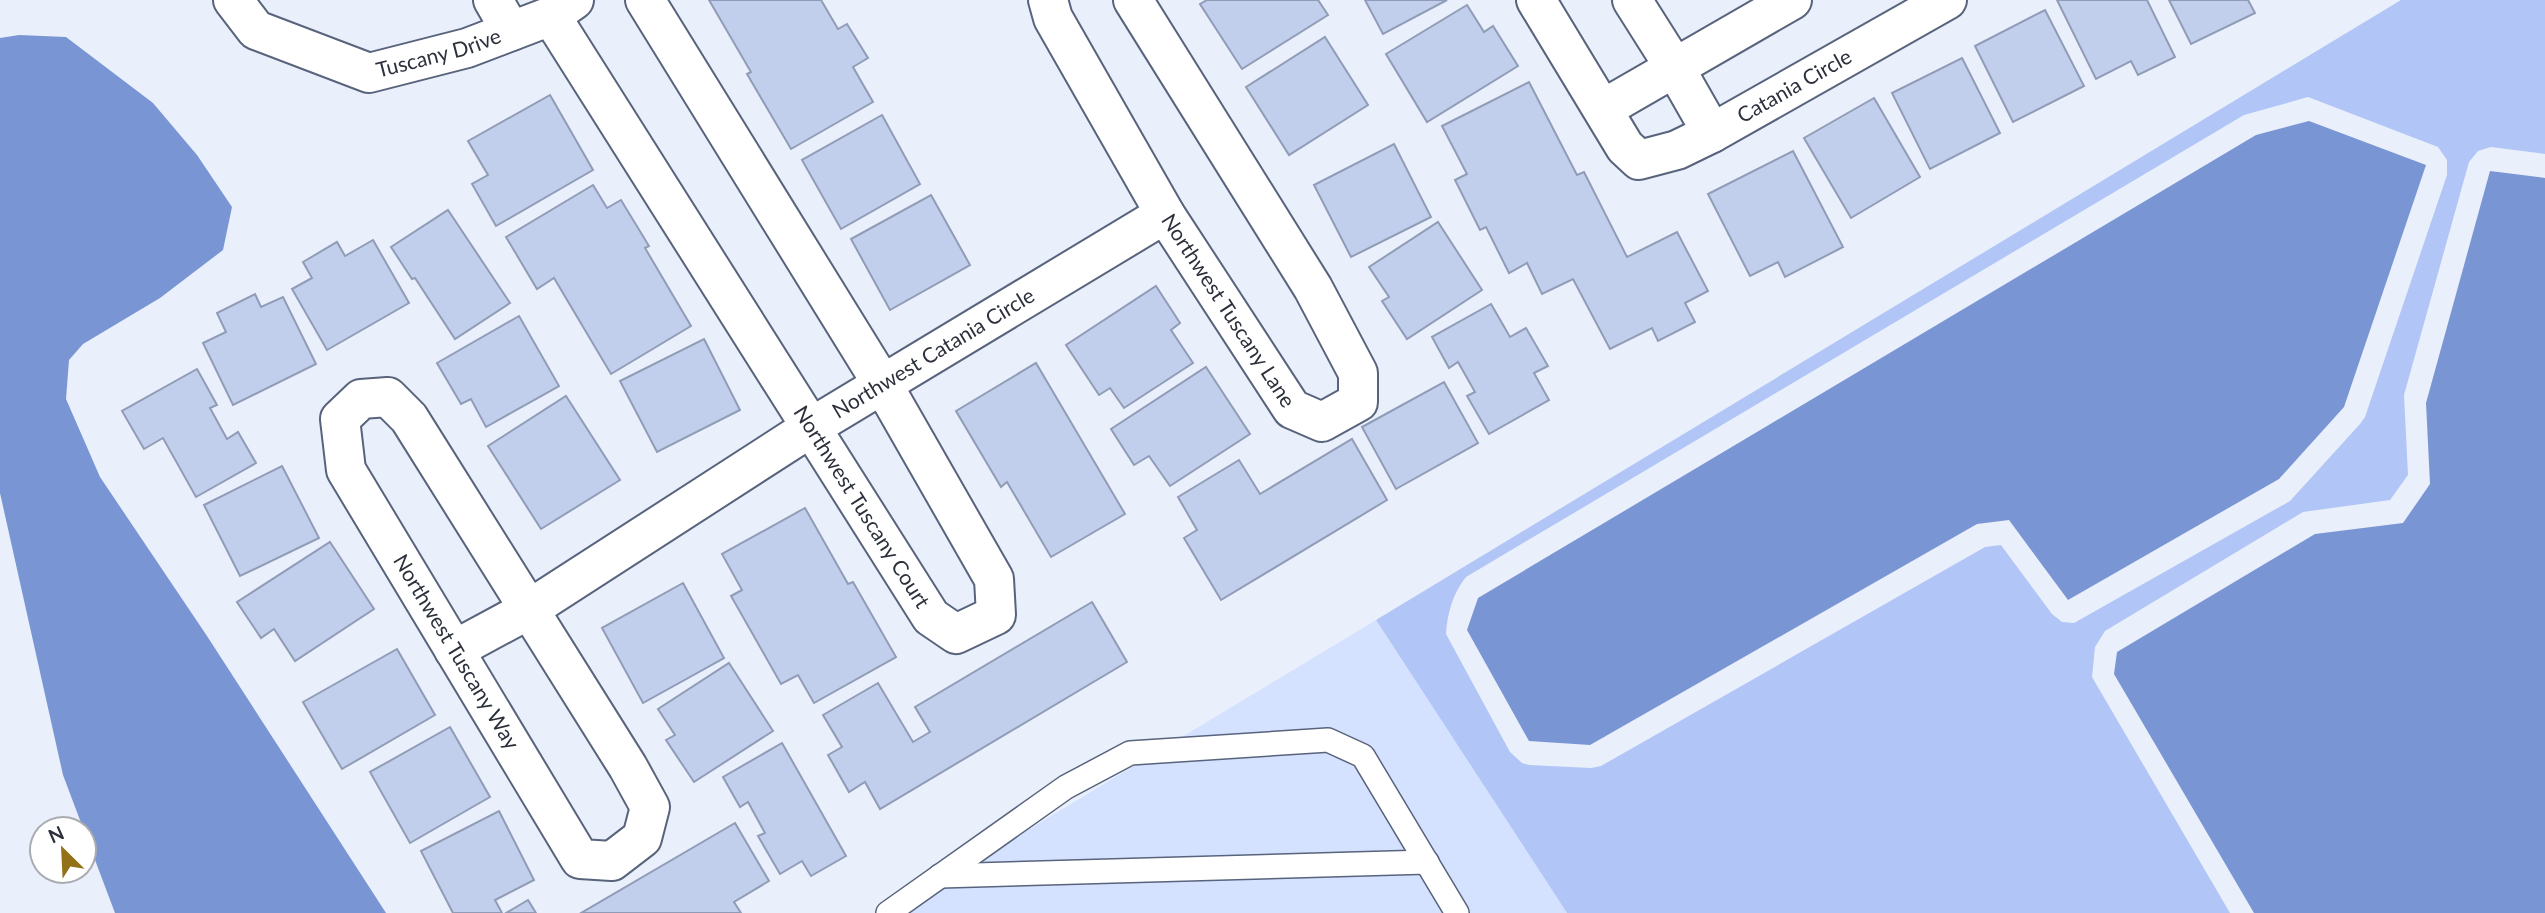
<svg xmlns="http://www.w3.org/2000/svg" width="2545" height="913" font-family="Lato,sans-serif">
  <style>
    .built { fill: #d5e2ff }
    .green { fill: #b1c6f6; fill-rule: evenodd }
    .water { fill: #7a95d3 }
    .building { fill: #c2cfec; stroke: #909cb7; stroke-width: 2 }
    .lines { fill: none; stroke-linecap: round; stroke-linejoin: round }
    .lane-casing { stroke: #58637c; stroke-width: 26 }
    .street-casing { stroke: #58637c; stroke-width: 42 }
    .lane { stroke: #fff; stroke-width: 23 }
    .street { stroke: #fff; stroke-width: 38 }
    .labels { text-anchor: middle; stroke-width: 5; stroke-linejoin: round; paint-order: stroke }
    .street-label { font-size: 21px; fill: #2b303b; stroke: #fff }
  </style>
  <rect width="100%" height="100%" fill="#e9effb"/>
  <polygon class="built" points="1376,620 1567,913 890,913"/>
  <path class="green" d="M 2401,0 L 2545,0 L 2545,154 L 2491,147 L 2478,151 L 2469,162 L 2404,395 L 2408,475 L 2390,500 L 2303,512 L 2105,631 L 2095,647 L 2092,677 L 2230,913 L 1567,913 L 1376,620 ZM 2308,97 L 2438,147 L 2447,160 L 2447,175 L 2365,417 L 2360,424 L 2290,501 L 2074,623 L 2062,622 L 2052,614 L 2001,545 L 1985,547 L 1601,766 L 1591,768 L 1529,765 L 1522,763 L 1510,752 L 1446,634 C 1447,614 1453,593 1466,577 L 2244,115 Z"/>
  <g class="water">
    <polygon points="19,35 66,37 153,103 197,155 232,207 223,250 160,298 83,344 69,360 66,399 100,477 207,636 386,913 115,913 63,775 0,493 0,38"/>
    <polygon points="2309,121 2426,165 2344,407 2279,479 2068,600 2009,520 1977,524 1590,745 1529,741 1467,630 1478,598 2256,135"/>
    <polygon points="2490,171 2545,178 2545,913 2254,913 2114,674 2117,652 2315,534 2403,523 2430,484 2426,403"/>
  </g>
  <g class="building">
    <polygon points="709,0 821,0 838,29 847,24 868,58 853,67 873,102 791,149 747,74 751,72"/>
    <polygon points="1207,0 1318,0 1328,15 1242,69 1200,4"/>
    <polygon points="1365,0 1447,0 1383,34"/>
    <polygon points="2057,0 2147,0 2175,57 2138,75 2131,61 2096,79"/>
    <polygon points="2169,0 2248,0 2255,13 2191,44"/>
    <polygon points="1467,5 1484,32 1493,26 1518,66 1427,122 1386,54"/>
    <polygon points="2045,10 2084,86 2013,122 1975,46"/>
    <polygon points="1325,37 1368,105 1289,155 1246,87"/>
    <polygon points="1962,58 2000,133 1930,169 1892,93"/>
    <polygon points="1529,82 1577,175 1584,172 1627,257 1677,232 1708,291 1685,303 1695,322 1658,341 1652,328 1610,349 1573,279 1542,294 1527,263 1509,273 1486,227 1480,230 1455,180 1467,174 1442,126"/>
    <polygon points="550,95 593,170 496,226 472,184 488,175 468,141"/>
    <polygon points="1874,98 1920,177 1851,218 1804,138"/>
    <polygon points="882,115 920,184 841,229 802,160"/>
    <polygon points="1394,144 1431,217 1351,257 1314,185"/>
    <polygon points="1793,151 1843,247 1785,277 1778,262 1750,276 1708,194"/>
    <polygon points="593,185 607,208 621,200 649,246 645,248 691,326 611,374 554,278 537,289 506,237"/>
    <polygon points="931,195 970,265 890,310 851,239"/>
    <polygon points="448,210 510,303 455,339 415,278 412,279 391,247"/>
    <polygon points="1438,222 1482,290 1407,339 1382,301 1389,297 1369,267"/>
    <polygon points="373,240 409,303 327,350 292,289 312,278 303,262 337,242 345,256"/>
    <polygon points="1156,286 1180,323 1171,330 1193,363 1124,408 1110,388 1099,395 1066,345"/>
    <polygon points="255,294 261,307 283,297 316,364 233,405 203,343 226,332 217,313"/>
    <polygon points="1491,304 1510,337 1526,328 1548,366 1534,373 1549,400 1489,434 1467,396 1475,392 1458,362 1449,368 1432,337"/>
    <polygon points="519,316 559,386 486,427 471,399 461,404 437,363"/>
    <polygon points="704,339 740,410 657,452 620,381"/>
    <polygon points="1036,363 1125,514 1051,557 1007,482 1001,487 956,411"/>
    <polygon points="1206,367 1250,434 1170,486 1149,456 1134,465 1111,429"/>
    <polygon points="197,369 217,405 210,408 227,439 238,432 256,463 196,497 163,438 144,449 122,411"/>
    <polygon points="1444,382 1478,443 1396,489 1362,427"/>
    <polygon points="566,396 620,480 541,529 488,446"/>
    <polygon points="1352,439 1387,500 1221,600 1184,538 1197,530 1178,497 1239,460 1260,494"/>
    <polygon points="282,466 319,538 240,576 204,505"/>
    <polygon points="805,508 848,584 853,582 896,657 814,703 798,675 781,684 731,596 742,590 722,554"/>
    <polygon points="330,542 374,609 295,661 274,629 261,638 237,602"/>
    <polygon points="683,583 724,658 643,703 602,628"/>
    <polygon points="1092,602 1127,662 880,809 865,782 849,792 828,755 842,747 823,715 878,683 913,742 930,732 915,707"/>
    <polygon points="397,649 435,715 342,769 303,702"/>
    <polygon points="729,663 773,731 694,782 666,740 675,735 658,709"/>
    <polygon points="450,727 490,797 410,843 370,772"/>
    <polygon points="782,743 846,856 811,876 802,861 780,874 758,836 765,833 748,802 740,807 723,777"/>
    <polygon points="499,811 534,880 495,900 502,913 453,913 421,851"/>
    <polygon points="735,823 769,881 734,902 741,913 581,913"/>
    <polygon points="528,900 536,913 506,913"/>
  </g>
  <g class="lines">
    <g class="lane-casing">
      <g id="lane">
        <polyline points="940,876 1427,862"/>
        <polyline points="888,913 1066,787 1130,753 1328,740 1363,756 1457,913"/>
      </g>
    </g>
    <g class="street-casing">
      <g id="street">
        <path id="s1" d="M 233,0 L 256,30 L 369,73 L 467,48 L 551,16 L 574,0"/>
        <polyline points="493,0 511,31"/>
        <path id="s2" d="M 1048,0 L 1053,18 L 1165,214 L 1292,409 L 1322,422 L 1358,402 L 1358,373 L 1313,288 L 1133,0"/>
        <path id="s3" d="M 1536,0 L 1625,147 L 1639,160 L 1677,150 L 1712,133 L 1947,0"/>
        <polyline points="1632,0 1675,68 1712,133"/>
        <path id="s4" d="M 551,16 L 931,617 L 956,634 L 996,615 L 994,579 L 883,385 L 645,0"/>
        <polyline points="1603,109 1792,0"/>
        <polygon points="388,397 409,418 628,767 650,807 642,838 612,861 580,859 346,470 340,419 361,399"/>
        <path id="s5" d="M 454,650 L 528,610 L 810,428 L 1165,214"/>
      </g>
    </g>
    <use href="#lane" class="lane"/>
    <use href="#street" class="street"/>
  </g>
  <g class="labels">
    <g class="street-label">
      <text dy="7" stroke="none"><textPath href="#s1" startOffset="231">Tuscany Drive</textPath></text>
      <text dy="7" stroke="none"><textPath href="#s3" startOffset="364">Catania Circle</textPath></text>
      <text dy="7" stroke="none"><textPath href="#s2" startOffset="360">Northwest Tuscany Lane</textPath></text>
      <text dy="7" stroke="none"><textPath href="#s5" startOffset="564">Northwest Catania Circle</textPath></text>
      <text dy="7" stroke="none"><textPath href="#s4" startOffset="581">Northwest Tuscany Court</textPath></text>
      <text transform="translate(456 652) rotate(59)" y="7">Northwest Tuscany Way</text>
    </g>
  </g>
  <g transform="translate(63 850) rotate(336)"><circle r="33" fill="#ffffff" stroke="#aaacb1" stroke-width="2"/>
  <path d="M0-5L12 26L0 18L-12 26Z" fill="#937118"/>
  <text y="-10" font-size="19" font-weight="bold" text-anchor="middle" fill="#2b303b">N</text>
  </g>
</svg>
